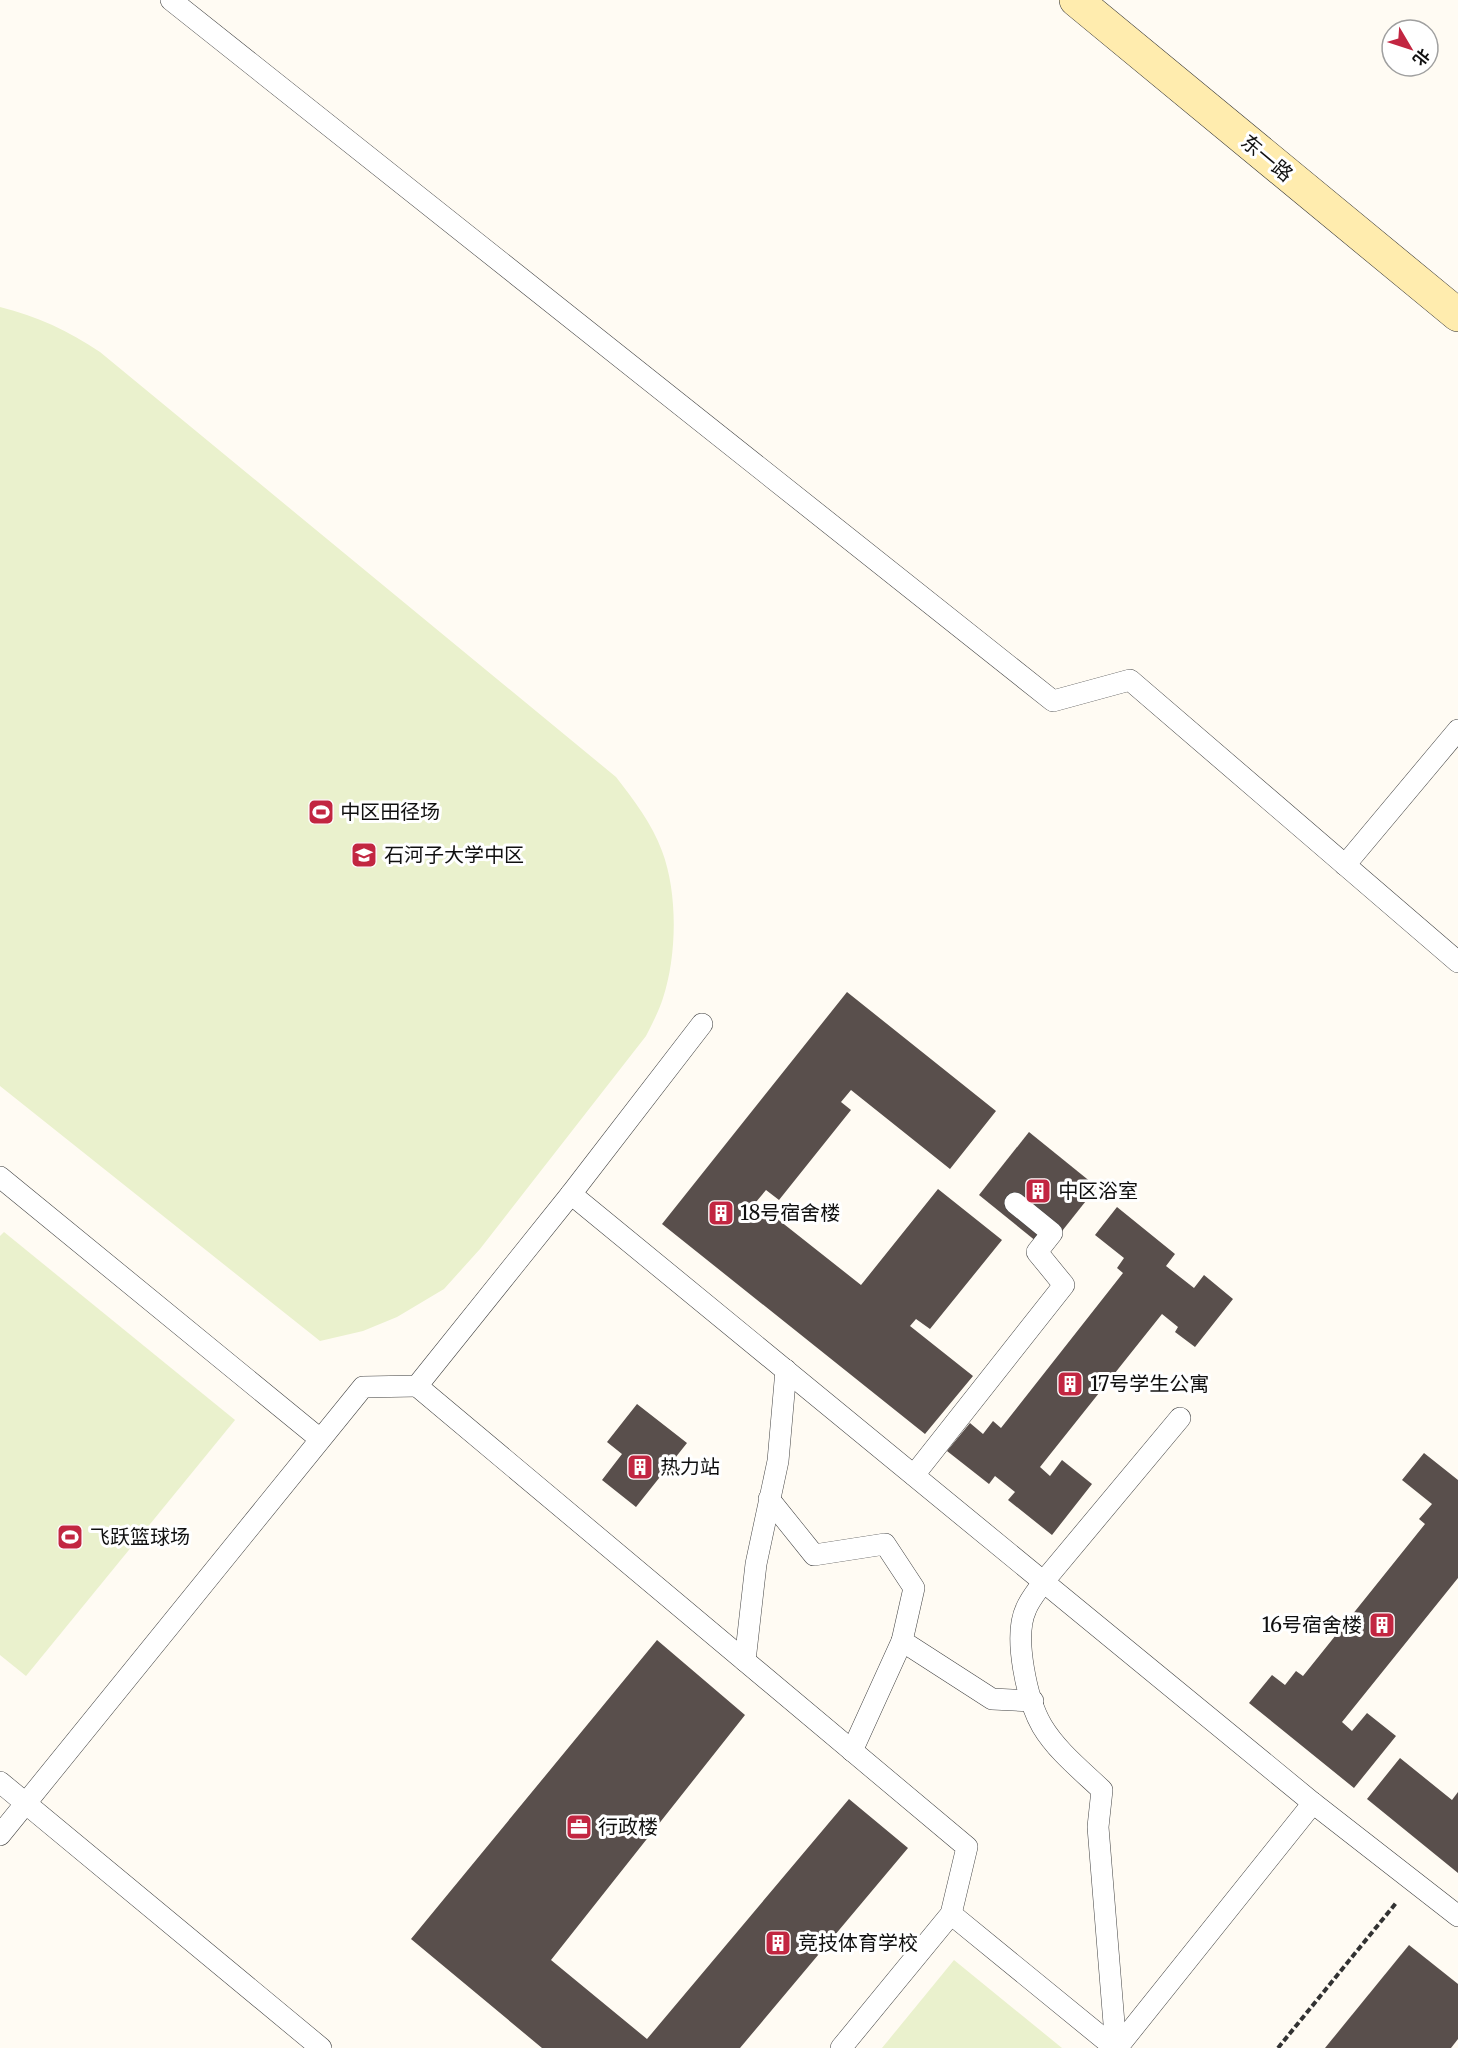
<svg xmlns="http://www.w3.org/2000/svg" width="1458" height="2048" font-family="Merriweather,'Noto Sans SC',serif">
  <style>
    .pitch { fill: #eaf1cd }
    .building { fill: #594f4c }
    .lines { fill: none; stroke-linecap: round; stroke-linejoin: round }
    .lane-casing { stroke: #434343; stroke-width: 22 }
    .secondary-casing { stroke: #323232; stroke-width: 34 }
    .path { stroke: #323232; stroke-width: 4; stroke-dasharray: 6 3; stroke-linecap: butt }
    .lane { stroke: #fff; stroke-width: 21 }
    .secondary { stroke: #ffecae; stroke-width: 33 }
    .labels { text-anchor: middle; stroke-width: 6; stroke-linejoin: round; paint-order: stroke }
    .street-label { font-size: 20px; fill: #101010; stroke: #fff }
    .poi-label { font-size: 20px; fill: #101010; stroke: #fff; text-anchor: start }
  </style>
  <rect width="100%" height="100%" fill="#fffbf3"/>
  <g class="pitch">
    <path d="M 0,307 C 37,316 69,331 100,352 L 616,777 C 634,800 652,824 662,851 C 678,893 677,956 663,998 C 659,1011 652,1024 646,1036 L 480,1249 L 444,1289 L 397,1317 L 363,1331 L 320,1341 L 0,1086 Z"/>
    <polygon points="4,1232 235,1420 26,1676 0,1655 0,1236"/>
    <polygon points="954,1960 1062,2048 882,2048"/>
  </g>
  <g class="building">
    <polygon points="847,992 996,1111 950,1169 851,1090 841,1102 851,1110 779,1200 766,1190 756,1202 861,1285 938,1189 1002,1240 930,1329 916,1319 910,1326 973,1376 925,1434 662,1224"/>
    <polygon points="1029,1132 1097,1187 1047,1250 979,1195"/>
    <polygon points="1117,1207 1175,1254 1166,1266 1194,1288 1204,1275 1233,1299 1195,1347 1175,1332 1178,1327 1162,1314 1040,1467 1050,1476 1062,1460 1092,1484 1052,1535 1008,1500 1015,1492 995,1476 989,1484 947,1451 970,1423 983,1434 993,1421 1001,1428 1123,1273 1117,1268 1124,1258 1095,1235"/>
    <polygon points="637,1404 687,1443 636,1507 602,1480 622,1454 607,1442"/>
    <polygon points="1424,1453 1458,1480 1458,1578 1342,1722 1352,1731 1367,1713 1396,1736 1354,1788 1249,1703 1272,1675 1285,1685 1296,1671 1303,1676 1425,1524 1419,1519 1432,1504 1402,1480"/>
    <polygon points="657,1640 745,1715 551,1960 647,2039 849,1799 908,1848 740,2048 542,2048 411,1939"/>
    <polygon points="1400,1758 1452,1800 1458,1792 1458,1873 1367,1799"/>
    <polygon points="1409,1945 1458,1984 1458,2039 1451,2048 1325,2048"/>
  </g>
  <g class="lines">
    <g class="lane-casing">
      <g id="lane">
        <polyline points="171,0 1053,701 1130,680 1458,962"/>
        <polyline points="1345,865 1458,730"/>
        <polyline points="0,1177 320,1439"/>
        <polyline points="571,1194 1313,1803 1458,1916"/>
        <polyline points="417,1386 967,1847 951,1914 841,2048"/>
        <polyline points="914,1475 1064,1285 1037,1252 1052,1233 1015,1203"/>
        <polyline points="769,1499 814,1555 885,1544 914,1588 902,1641 992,1699 1033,1701"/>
        <polyline points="745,1661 756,1564 778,1461 786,1370"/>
        <polyline points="852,1751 902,1641"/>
        <polyline points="0,1782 321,2048"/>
        <polyline points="0,1835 363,1387 417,1386 571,1194 702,1024"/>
        <polyline points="951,1914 1115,2048"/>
        <path d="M 1116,2048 L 1098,1827 L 1102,1790 C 1081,1770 1057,1751 1042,1726 C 1027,1700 1013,1637 1026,1609 C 1030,1599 1038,1590 1044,1581 L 1180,1418"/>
        <polyline points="1117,2048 1313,1803"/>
      </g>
    </g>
    <g class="secondary-casing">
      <polyline id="secondary" points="1076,0 1458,315"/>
    </g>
    <polyline class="path" points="1278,2048 1396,1903"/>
    <use href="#lane" class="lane"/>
    <use href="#secondary" class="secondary"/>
  </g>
  <defs>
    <g id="stadium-square" transform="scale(1.35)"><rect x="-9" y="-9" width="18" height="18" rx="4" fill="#c22641" stroke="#fff"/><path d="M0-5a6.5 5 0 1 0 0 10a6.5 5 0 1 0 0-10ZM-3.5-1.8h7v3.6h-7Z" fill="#fff"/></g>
    <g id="university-square" transform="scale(1.35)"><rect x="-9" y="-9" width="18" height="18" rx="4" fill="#c22641" stroke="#fff"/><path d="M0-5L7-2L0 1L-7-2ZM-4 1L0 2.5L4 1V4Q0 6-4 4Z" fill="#fff"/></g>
    <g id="building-square" transform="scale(1.35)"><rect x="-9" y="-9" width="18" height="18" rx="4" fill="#c22641" stroke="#fff"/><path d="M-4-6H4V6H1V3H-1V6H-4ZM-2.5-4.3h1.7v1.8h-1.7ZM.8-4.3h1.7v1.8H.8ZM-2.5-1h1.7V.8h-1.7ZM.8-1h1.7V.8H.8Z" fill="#fff"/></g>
    <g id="office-square" transform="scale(1.35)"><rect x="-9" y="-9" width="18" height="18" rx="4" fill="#c22641" stroke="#fff"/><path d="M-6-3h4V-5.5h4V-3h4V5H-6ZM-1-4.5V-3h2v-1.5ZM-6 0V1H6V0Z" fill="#fff"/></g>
  </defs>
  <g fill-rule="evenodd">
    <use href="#stadium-square" x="321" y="812"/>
    <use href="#university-square" x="364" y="855"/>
    <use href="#building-square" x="1038" y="1191"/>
    <use href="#building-square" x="721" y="1213"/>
    <use href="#building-square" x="1070" y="1384"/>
    <use href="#building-square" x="640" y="1467"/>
    <use href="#stadium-square" x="70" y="1537"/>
    <use href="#building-square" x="1382" y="1625"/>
    <use href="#office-square" x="579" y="1827"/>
    <use href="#building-square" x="778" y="1943"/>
  </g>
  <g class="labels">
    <g class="street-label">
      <text transform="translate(1267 158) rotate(40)" y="7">东一路</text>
    </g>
    <g class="poi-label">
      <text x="340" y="819">中区田径场</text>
      <text x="384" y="862">石河子大学中区</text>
      <text x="1058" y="1198">中区浴室</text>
      <text x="740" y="1220">18号宿舍楼</text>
      <text x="1090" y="1391">17号学生公寓</text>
      <text x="660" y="1474">热力站</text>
      <text x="90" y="1544">飞跃篮球场</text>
      <text x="1362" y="1632" text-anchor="end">16号宿舍楼</text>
      <text x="598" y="1834">行政楼</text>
      <text x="798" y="1950">竞技体育学校</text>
    </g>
  </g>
  <g transform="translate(1410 48) rotate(129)"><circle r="28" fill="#ffffff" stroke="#9f9f9f" stroke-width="1.5"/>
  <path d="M0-4.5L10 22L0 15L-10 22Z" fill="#c22641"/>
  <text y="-9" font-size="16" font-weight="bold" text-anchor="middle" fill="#101010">北</text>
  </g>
</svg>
